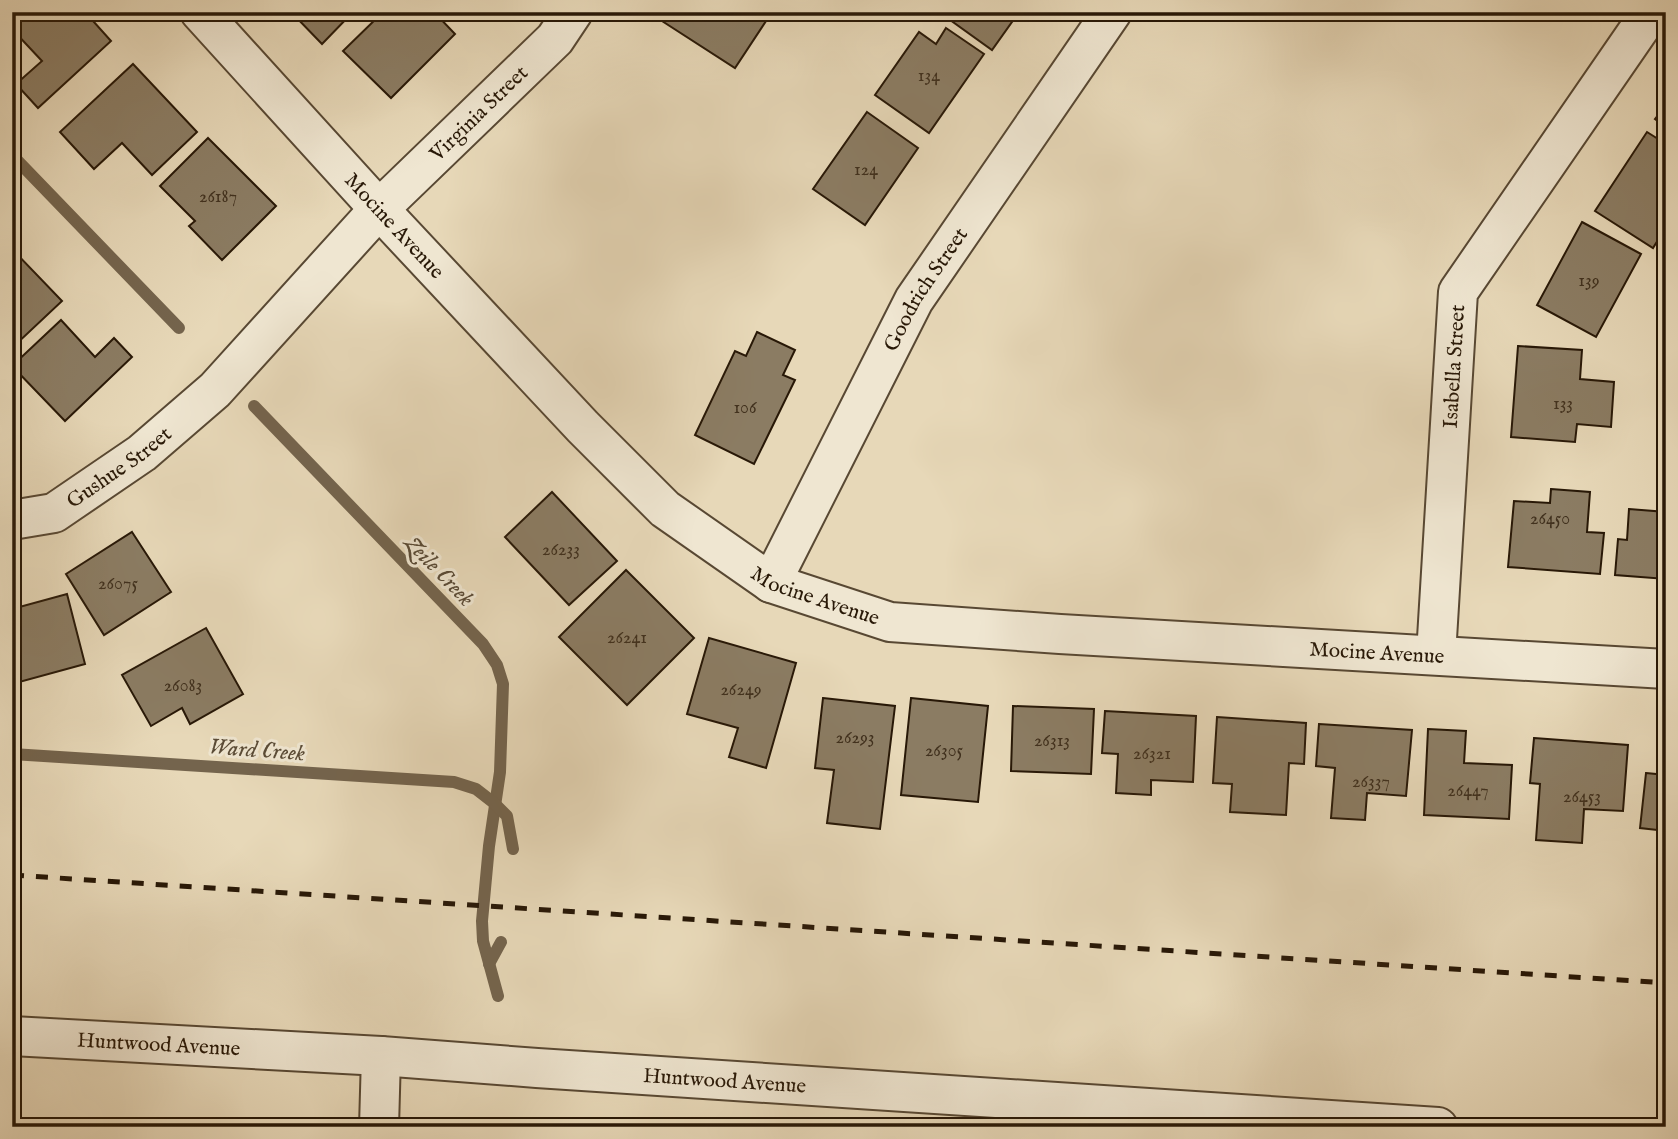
<svg xmlns="http://www.w3.org/2000/svg" width="1678" height="1139" font-family="'IM FELL English',serif">
  <style>
    .lines { fill: none; stroke-linecap: round; stroke-linejoin: round }
    .stream { stroke: #74644d; stroke-width: 12 }
    .building { fill: #8b7c63; stroke: #281807; stroke-width: 2 }
    .minor-casing { stroke: #584833; stroke-width: 42 }
    .minor { stroke: #efe6d1; stroke-width: 38 }
    .rail { stroke: #281807; stroke-width: 5; stroke-dasharray: 12 12; stroke-linecap: butt }
    .labels { text-anchor: middle; stroke-width: 6; stroke-linejoin: round; paint-order: stroke }
    .number-label { font-size: 18px; fill: #41311e }
    .street-label { font-size: 21px; fill: #281807; stroke: #efe6d1 }
    .water-label { font-size: 23px; font-style: italic; fill: #5a4b36; stroke: #efe6d1 }
  </style>
  <rect width="100%" height="100%" fill="#e7d8b8"/>
  <filter id="stains"><feTurbulence type="fractalNoise" baseFrequency=".00286" numOctaves="4"/><feColorMatrix values="0 0 0 0 .2 0 0 0 0 .09 0 0 0 0 .02 0 0 0 .5 -.17"/></filter>
  <radialGradient id="worn" r=".72"><stop offset=".6" stop-color="#630" stop-opacity="0"/><stop offset="1" stop-color="#630" stop-opacity=".3"/></radialGradient>
  <g class="lines">
    <g class="stream">
      <polyline points="12,155 179,328"/>
      <polyline points="254,406 483,644 497,665 503,684 500,772 489,846 482,921 483,941 498,996"/>
      <polyline points="12,754 454,782 476,789 494,803 507,816 513,849"/>
      <polyline points="489,964 501,942"/>
    </g>
  </g>
  <g class="building">
    <polygon points="12,12 85,12 111,41 38,108 16,84 42,61 12,29"/>
    <polygon points="291,12 353,12 322,44"/>
    <polygon points="383,12 434,12 455,34 391,98 343,51"/>
    <polygon points="668,12 772,12 735,68 662,21"/>
    <polygon points="939,12 1019,12 992,50"/>
    <polygon points="946,28 984,54 929,133 875,95 919,32 936,44"/>
    <polygon points="133,64 197,132 152,175 122,143 94,169 60,132"/>
    <polygon points="1666,105 1666,127 1655,119"/>
    <polygon points="867,112 918,148 865,225 813,189"/>
    <polygon points="1647,132 1666,144 1666,238 1661,235 1653,248 1595,211"/>
    <polygon points="208,138 276,206 222,260 189,226 195,221 160,186"/>
    <polygon points="1582,222 1641,254 1596,337 1537,305"/>
    <polygon points="12,249 62,301 12,348"/>
    <polygon points="61,320 95,357 114,338 132,357 65,421 12,366"/>
    <polygon points="757,332 795,350 783,375 795,380 754,464 695,435 735,351 746,356"/>
    <polygon points="1518,346 1582,350 1580,379 1614,382 1611,427 1577,424 1575,442 1511,437"/>
    <polygon points="1551,489 1590,492 1587,532 1604,533 1600,574 1508,567 1514,501 1550,503"/>
    <polygon points="552,492 617,561 569,605 505,537"/>
    <polygon points="1629,509 1666,512 1666,579 1615,575 1618,539 1627,540"/>
    <polygon points="132,532 171,592 104,635 66,574"/>
    <polygon points="626,570 694,638 627,705 559,637"/>
    <polygon points="67,594 85,664 12,684 12,609"/>
    <polygon points="206,628 243,694 190,724 182,708 151,726 122,675"/>
    <polygon points="709,638 796,663 766,768 729,757 738,728 687,714"/>
    <polygon points="823,698 895,706 880,829 827,823 834,770 815,768"/>
    <polygon points="911,698 988,706 978,802 901,795"/>
    <polygon points="1013,706 1094,709 1091,774 1011,771"/>
    <polygon points="1105,711 1196,716 1193,782 1151,780 1151,795 1116,793 1118,754 1102,753"/>
    <polygon points="1217,717 1306,723 1304,764 1289,763 1286,815 1230,812 1232,784 1213,783"/>
    <polygon points="1319,724 1412,730 1406,796 1367,793 1365,820 1331,818 1335,768 1316,766"/>
    <polygon points="1428,729 1466,731 1464,763 1512,765 1509,819 1424,815"/>
    <polygon points="1534,738 1628,745 1623,811 1584,809 1582,843 1536,840 1540,784 1530,783"/>
    <polygon points="1646,773 1666,775 1666,831 1640,828"/>
  </g>
  <g class="lines">
    <g class="minor-casing">
      <g id="minor">
        <path id="s1" d="M 200,12 L 379,209 L 583,427 L 665,509 L 771,583 L 890,622 L 1060,634 L 1666,669"/>
        <path id="s2" d="M 12,520 L 54,513 L 142,453 L 215,390 L 379,209 L 555,39 L 573,12"/>
        <path id="s3" d="M 771,583 L 914,300 L 1112,12"/>
        <path id="s4" d="M 1436,655 L 1458,292 L 1651,12"/>
        <path id="s5" d="M 12,1036 L 381,1056 L 537,1068 L 1438,1127"/>
        <polyline points="379,1127 381,1056"/>
      </g>
    </g>
    <use href="#minor" class="minor"/>
    <polyline class="rail" points="12,875 1666,983"/>
  </g>
  <g class="labels">
    <g class="number-label">
      <text x="929" y="81">134</text>
      <text x="866" y="175">124</text>
      <text x="218" y="202">26187</text>
      <text x="1589" y="286">139</text>
      <text x="1563" y="409">133</text>
      <text x="745" y="413">106</text>
      <text x="1550" y="524">26450</text>
      <text x="561" y="555">26233</text>
      <text x="118" y="589">26075</text>
      <text x="627" y="643">26241</text>
      <text x="183" y="691">26083</text>
      <text x="741" y="695">26249</text>
      <text x="855" y="743">26293</text>
      <text x="1052" y="746">26313</text>
      <text x="944" y="756">26305</text>
      <text x="1152" y="759">26321</text>
      <text x="1371" y="787">26337</text>
      <text x="1468" y="796">26447</text>
      <text x="1582" y="802">26453</text>
    </g>
    <g class="street-label">
      <text dy="7" stroke="none"><textPath href="#s2" startOffset="628">Virginia Street</textPath></text>
      <text dy="7" stroke="none"><textPath href="#s1" startOffset="289">Mocine Avenue</textPath></text>
      <text dy="7" stroke="none"><textPath href="#s3" startOffset="332">Goodrich Street</textPath></text>
      <text dy="7" stroke="none"><textPath href="#s4" startOffset="289">Isabella Street</textPath></text>
      <text dy="7" stroke="none"><textPath href="#s2" startOffset="122">Gushue Street</textPath></text>
      <text dy="7" stroke="none"><textPath href="#s1" startOffset="856">Mocine Avenue</textPath></text>
      <text dy="7" stroke="none"><textPath href="#s1" startOffset="1423">Mocine Avenue</textPath></text>
      <text dy="7" stroke="none"><textPath href="#s5" startOffset="147">Huntwood Avenue</textPath></text>
      <text dy="7" stroke="none"><textPath href="#s5" startOffset="714">Huntwood Avenue</textPath></text>
    </g>
    <g class="water-label">
      <text transform="translate(440 570) rotate(46)" y="8">Zeile Creek</text>
      <text transform="translate(257 749) rotate(4)" y="8">Ward Creek</text>
    </g>
  </g>
  <rect width="1678" height="1139" fill="none" stroke="#e7d8b8" stroke-width="42"/>
  <rect x="14" y="14" width="1650" height="1111" fill="none" stroke="#281807" stroke-width="3.5"/>
  <rect x="21" y="21" width="1636" height="1097" fill="none" stroke="#281807" stroke-width="2"/>
  <rect width="100%" height="100%" filter="url(#stains)"/>
  <rect width="100%" height="100%" fill="url(#worn)"/>
</svg>
